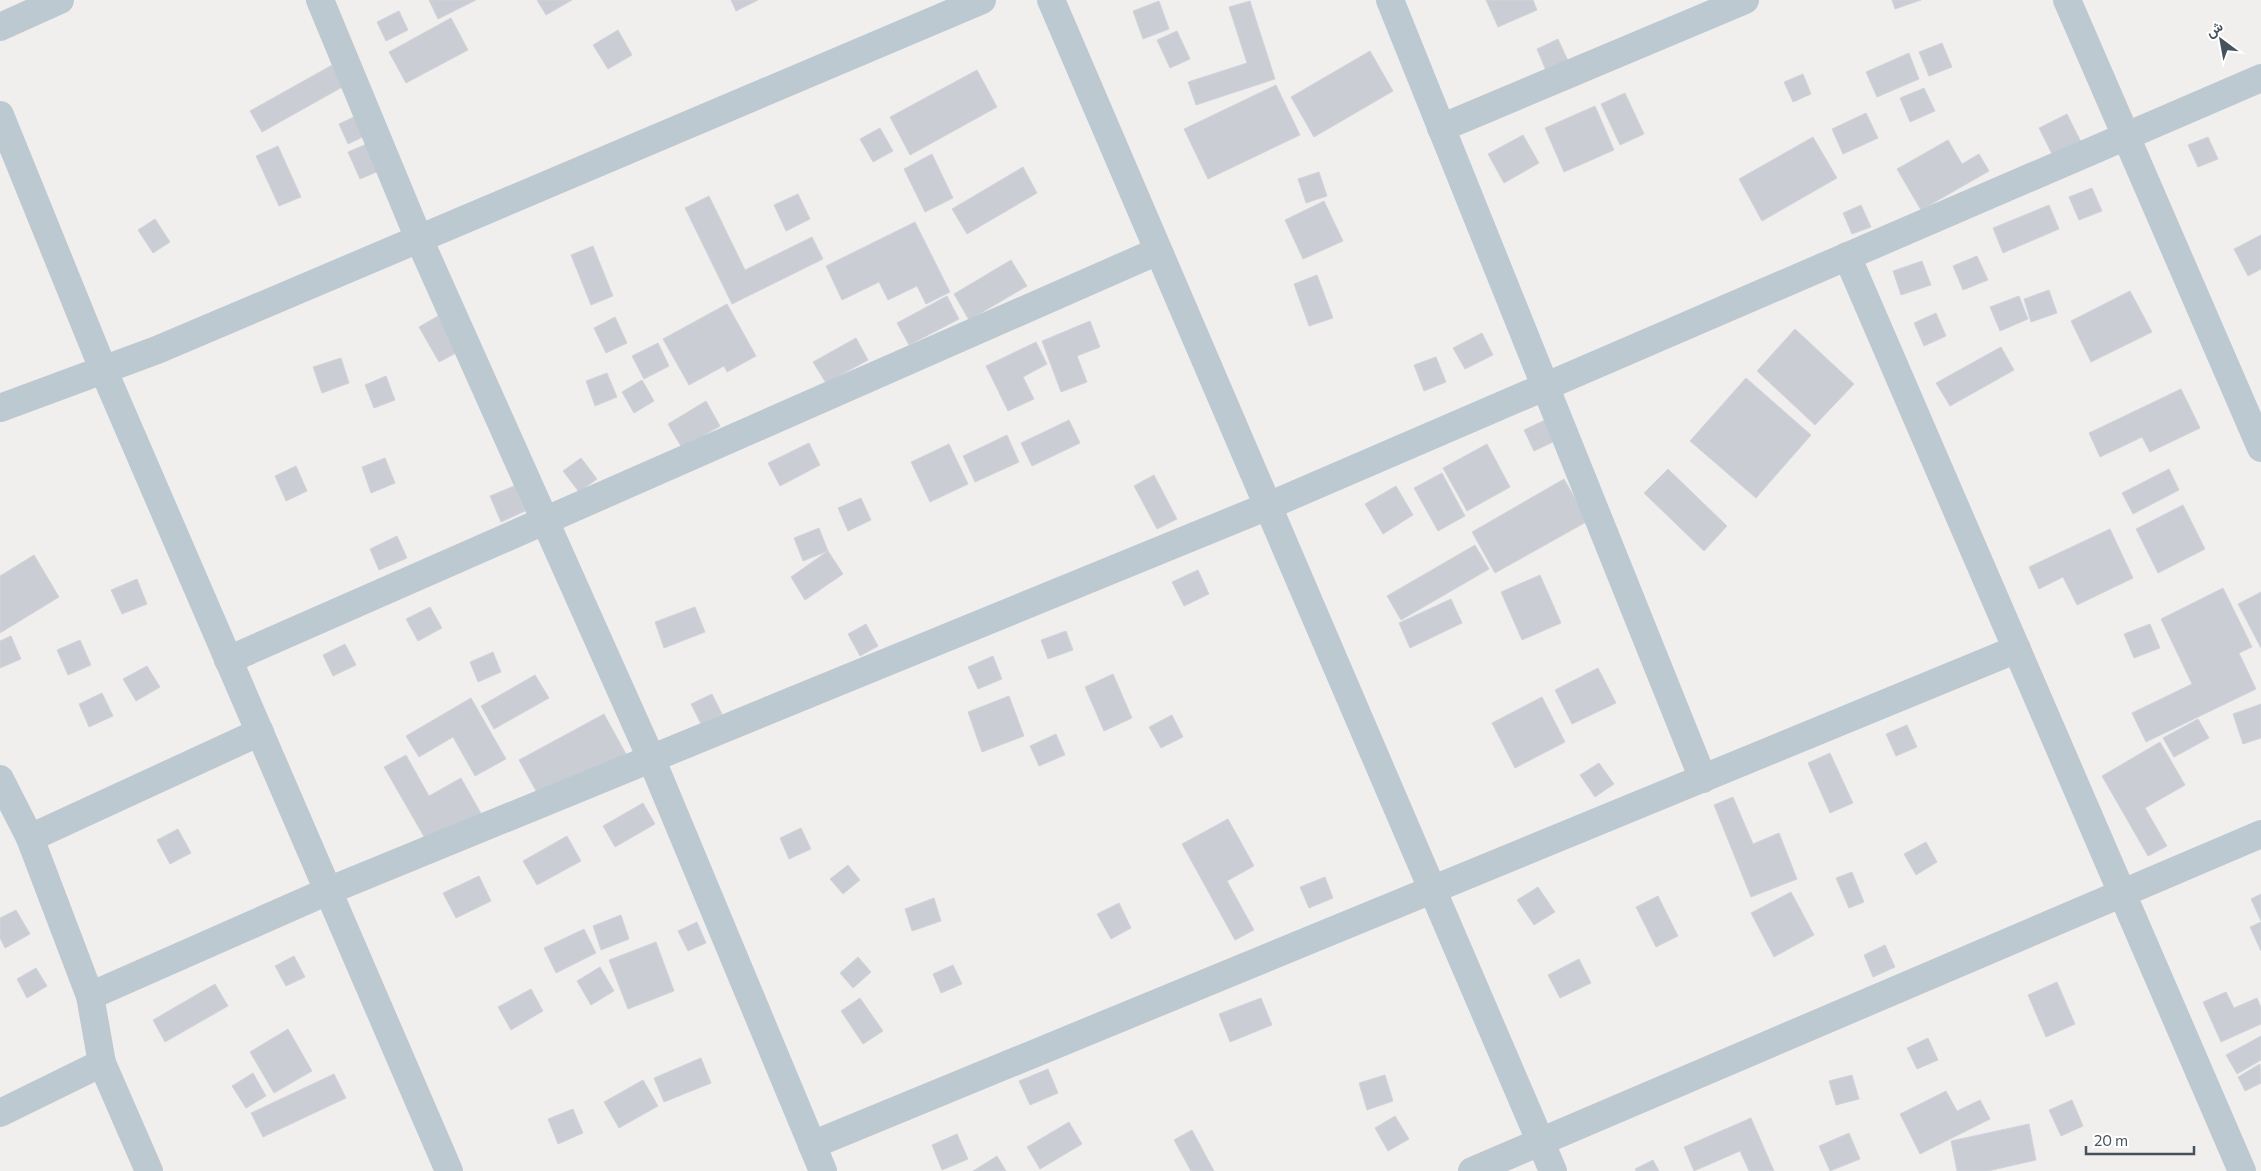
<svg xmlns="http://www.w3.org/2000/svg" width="2261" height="1171" font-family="Commissioner,Vazirmatn,sans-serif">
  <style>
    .building { fill: #cacdd3; stroke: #d1d4da }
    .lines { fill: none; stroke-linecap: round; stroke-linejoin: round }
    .street { stroke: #bdc9d1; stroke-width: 28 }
  </style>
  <rect width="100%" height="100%" fill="#f1eeee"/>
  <g class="building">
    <polygon points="429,0 476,0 438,19"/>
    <polygon points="537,0 572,0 546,15"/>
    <polygon points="731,0 758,0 736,11"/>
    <polygon points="1486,0 1533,0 1537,10 1498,27"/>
    <polygon points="1892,0 1921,0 1895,9"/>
    <polygon points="1159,1 1169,29 1143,39 1133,11"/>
    <polygon points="1250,1 1275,79 1196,105 1188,82 1247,63 1229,7"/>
    <polygon points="399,11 408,30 386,41 377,22"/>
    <polygon points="451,18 468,50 406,83 389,52"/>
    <polygon points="618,30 632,55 608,69 593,45"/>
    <polygon points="1177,31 1190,59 1170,68 1157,40"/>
    <polygon points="1558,39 1569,63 1547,73 1537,49"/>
    <polygon points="1942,43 1952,67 1929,76 1919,52"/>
    <polygon points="1370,51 1393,91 1314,137 1291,97"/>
    <polygon points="1909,53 1919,79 1877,97 1866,72"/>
    <polygon points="334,64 346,85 262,132 250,111"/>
    <polygon points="977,70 997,107 910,155 890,117"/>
    <polygon points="1803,74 1811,94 1793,102 1784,82"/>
    <polygon points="1276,85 1300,135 1208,179 1184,129"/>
    <polygon points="1924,88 1935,111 1910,122 1900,98"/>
    <polygon points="1625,93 1644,134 1620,145 1601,104"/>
    <polygon points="1595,106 1614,150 1564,172 1545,128"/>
    <polygon points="1866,113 1878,138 1843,154 1832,129"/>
    <polygon points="2067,114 2083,146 2055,160 2039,128"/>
    <polygon points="358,115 367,135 348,144 339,124"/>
    <polygon points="880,128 893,151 873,162 860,139"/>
    <polygon points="1523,135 1539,163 1504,183 1488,154"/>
    <polygon points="1813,137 1837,178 1762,221 1739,179"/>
    <polygon points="2208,137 2218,159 2198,167 2188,145"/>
    <polygon points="1948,140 1962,164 1979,154 1989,171 1921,210 1897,169"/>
    <polygon points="369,143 381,170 360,179 348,152"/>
    <polygon points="278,146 301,197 279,206 256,156"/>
    <polygon points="932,154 953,198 925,212 904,169"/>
    <polygon points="1023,167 1037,193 967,234 952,209"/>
    <polygon points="1319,172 1327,196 1306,203 1298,179"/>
    <polygon points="2092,188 2102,211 2079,220 2069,197"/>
    <polygon points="798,194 810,219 786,231 774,205"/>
    <polygon points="709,196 745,270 812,237 823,259 732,304 685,208"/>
    <polygon points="1324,201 1343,241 1303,259 1285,220"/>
    <polygon points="1861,205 1871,227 1852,234 1843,213"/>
    <polygon points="2049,205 2059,229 2003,253 1993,228"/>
    <polygon points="155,219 170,242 153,253 138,230"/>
    <polygon points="915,222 950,292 926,304 917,286 888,300 879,282 842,300 826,266"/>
    <polygon points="2261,235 2261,269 2248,276 2234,249"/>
    <polygon points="593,246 613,296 591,305 571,255"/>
    <polygon points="1977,256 1988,280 1963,290 1953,266"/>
    <polygon points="1011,260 1027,286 969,320 954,294"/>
    <polygon points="1922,261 1931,285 1901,295 1893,271"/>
    <polygon points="1317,275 1333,318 1309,326 1294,284"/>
    <polygon points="2049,290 2057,313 2031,322 2024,299"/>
    <polygon points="2130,291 2152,332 2091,362 2071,321"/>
    <polygon points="947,296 959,319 909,345 897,323"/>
    <polygon points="2019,296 2028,319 2000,331 1990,307"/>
    <polygon points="727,304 756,356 727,372 724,366 689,385 663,339"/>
    <polygon points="1936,313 1946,336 1924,346 1914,323"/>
    <polygon points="438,316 458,352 439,362 419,327"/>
    <polygon points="615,317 627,343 606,353 594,328"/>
    <polygon points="1090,321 1100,347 1077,356 1087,382 1061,392 1042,341"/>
    <polygon points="1795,329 1854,384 1815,425 1757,371"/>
    <polygon points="1482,333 1493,355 1465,369 1453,348"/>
    <polygon points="856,338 868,360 826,383 813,362"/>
    <polygon points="1036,342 1047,364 1023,377 1034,399 1008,411 986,366"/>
    <polygon points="658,343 669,366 644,379 632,356"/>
    <polygon points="2001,347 2014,370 1950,406 1936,383"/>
    <polygon points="1436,357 1446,382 1424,391 1414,365"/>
    <polygon points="341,358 349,383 322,393 313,367"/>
    <polygon points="607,373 617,397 595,406 586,381"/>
    <polygon points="386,376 395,400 374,408 365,385"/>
    <polygon points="1746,378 1811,435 1756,498 1690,441"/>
    <polygon points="642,380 654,401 634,413 622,392"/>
    <polygon points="2181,389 2200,428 2150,452 2142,437 2100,457 2089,433"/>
    <polygon points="706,401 720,426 682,448 668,424"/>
    <polygon points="1069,420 1080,443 1032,466 1021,443"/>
    <polygon points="1545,420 1555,441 1534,451 1524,430"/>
    <polygon points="1007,435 1019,462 975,482 963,456"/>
    <polygon points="809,443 820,465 780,486 768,463"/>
    <polygon points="949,444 968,484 930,502 911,462"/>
    <polygon points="1487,444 1510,487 1467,511 1443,468"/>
    <polygon points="385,458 395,483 371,493 362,467"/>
    <polygon points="581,458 597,479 579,492 563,471"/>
    <polygon points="296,466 307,491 286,501 275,476"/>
    <polygon points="1668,469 1727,526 1704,551 1644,493"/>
    <polygon points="2169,469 2179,490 2133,514 2122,493"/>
    <polygon points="1442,473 1465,516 1438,531 1414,488"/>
    <polygon points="1154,475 1177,519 1157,529 1134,486"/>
    <polygon points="1564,479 1588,521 1495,573 1472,532"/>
    <polygon points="514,486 525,511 501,522 490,496"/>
    <polygon points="1396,486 1413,515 1383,534 1365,504"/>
    <polygon points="861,498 871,520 848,531 838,508"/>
    <polygon points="2183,505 2205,549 2158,573 2136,529"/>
    <polygon points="819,528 828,551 803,561 794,538"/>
    <polygon points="2110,529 2133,578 2077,605 2063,577 2039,589 2029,567"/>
    <polygon points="397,536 407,558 379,570 370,549"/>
    <polygon points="1475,545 1489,569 1401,620 1387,596"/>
    <polygon points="828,551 843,574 805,600 791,577"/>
    <polygon points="34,555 59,597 0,633 0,576"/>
    <polygon points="1198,570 1209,594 1184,606 1172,582"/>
    <polygon points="1540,575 1561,623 1522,640 1501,592"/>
    <polygon points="137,579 147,604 122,614 111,590"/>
    <polygon points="2223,588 2252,647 2239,653 2256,689 2146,742 2132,713 2192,684 2161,619"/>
    <polygon points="2261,592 2261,648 2238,604"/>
    <polygon points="1451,599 1462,623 1410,648 1399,623"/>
    <polygon points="430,607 442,628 418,641 406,619"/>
    <polygon points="695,607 705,632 664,648 655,622"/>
    <polygon points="866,624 878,646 860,656 848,634"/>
    <polygon points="2150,624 2160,648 2134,658 2124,634"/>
    <polygon points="1066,631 1073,650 1048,659 1041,640"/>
    <polygon points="11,636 21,659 0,668 0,641"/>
    <polygon points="80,640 91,665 68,675 57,650"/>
    <polygon points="345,644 356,665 333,676 323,655"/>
    <polygon points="493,652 501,672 478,682 470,662"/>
    <polygon points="993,656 1002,679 978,689 968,667"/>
    <polygon points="147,666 160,687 136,701 123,679"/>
    <polygon points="1598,668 1616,703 1572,724 1555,690"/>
    <polygon points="1113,674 1132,718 1104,731 1085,687"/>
    <polygon points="535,675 549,698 494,729 481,706"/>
    <polygon points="102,693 113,716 89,727 79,704"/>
    <polygon points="712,694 722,714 701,724 691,704"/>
    <polygon points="1009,696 1024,736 982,752 968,712"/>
    <polygon points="1542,697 1565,742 1515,768 1492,723"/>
    <polygon points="471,698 506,759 475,776 453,737 419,757 406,736"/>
    <polygon points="2261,704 2261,738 2243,744 2233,714"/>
    <polygon points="604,714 626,754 541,800 519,760"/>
    <polygon points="1172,715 1183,737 1161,748 1149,727"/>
    <polygon points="2198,719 2209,738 2174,757 2163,738"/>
    <polygon points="1907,725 1917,747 1896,756 1886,734"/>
    <polygon points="1056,734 1065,755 1039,766 1030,746"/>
    <polygon points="2160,742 2185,785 2145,808 2167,846 2148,856 2102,776"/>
    <polygon points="1830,753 1853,803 1830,813 1808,763"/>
    <polygon points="406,755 429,796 461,778 483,817 430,847 384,767"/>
    <polygon points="1599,763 1614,784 1595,797 1580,775"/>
    <polygon points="1733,797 1753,844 1779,833 1797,879 1751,897 1714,805"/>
    <polygon points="643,803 655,824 615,847 603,826"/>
    <polygon points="1228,819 1254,866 1227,881 1254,930 1235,940 1182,844"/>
    <polygon points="801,828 811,849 789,859 780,838"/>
    <polygon points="178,829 191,853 170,864 157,840"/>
    <polygon points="567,836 581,861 537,885 523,861"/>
    <polygon points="1926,842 1937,862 1916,875 1904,854"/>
    <polygon points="848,865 860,880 843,894 830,879"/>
    <polygon points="1852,872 1864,902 1849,908 1836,878"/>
    <polygon points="479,876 491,901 456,918 443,893"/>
    <polygon points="1325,877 1333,898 1309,908 1300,887"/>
    <polygon points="1538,887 1555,912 1534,925 1517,900"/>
    <polygon points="1791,892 1814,935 1774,957 1751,913"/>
    <polygon points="2261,894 2261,921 2251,899"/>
    <polygon points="1658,896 1678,936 1656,947 1636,907"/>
    <polygon points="934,898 941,921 912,931 905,909"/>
    <polygon points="1119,903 1131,928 1111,939 1097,914"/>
    <polygon points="16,910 30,934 5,948 0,938 0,918"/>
    <polygon points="621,915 629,939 601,950 593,926"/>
    <polygon points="697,922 706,943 688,951 678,931"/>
    <polygon points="2261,922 2261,951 2250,927"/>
    <polygon points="584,929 596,953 556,973 544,948"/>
    <polygon points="656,942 674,991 628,1009 609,960"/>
    <polygon points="1885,945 1895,967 1873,977 1864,955"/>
    <polygon points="294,956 305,977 286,986 275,966"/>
    <polygon points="858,957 871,972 853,988 840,973"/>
    <polygon points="1579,959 1591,983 1560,998 1548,975"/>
    <polygon points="953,965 962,984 941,993 933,974"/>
    <polygon points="600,967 614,991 591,1005 577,981"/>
    <polygon points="36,968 47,986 27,998 17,979"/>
    <polygon points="2057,982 2075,1024 2046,1037 2028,995"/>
    <polygon points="215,984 228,1006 165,1042 153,1020"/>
    <polygon points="531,989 543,1011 511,1030 498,1007"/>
    <polygon points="2226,992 2234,1008 2257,998 2261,1008 2261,1024 2221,1042 2203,1002"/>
    <polygon points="860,998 883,1031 863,1044 841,1011"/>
    <polygon points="1261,998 1272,1025 1230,1042 1219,1014"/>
    <polygon points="288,1029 312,1071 274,1093 250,1052"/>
    <polygon points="2261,1036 2261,1060 2237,1074 2226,1055"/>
    <polygon points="1928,1038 1938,1060 1917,1069 1907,1048"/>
    <polygon points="701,1058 711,1083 664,1102 654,1078"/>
    <polygon points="2260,1064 2261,1083 2245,1091 2238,1077"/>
    <polygon points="1048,1069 1058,1093 1030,1105 1019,1081"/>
    <polygon points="253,1073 266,1096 246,1108 232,1086"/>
    <polygon points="334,1074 346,1098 263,1137 251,1113"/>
    <polygon points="1385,1075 1393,1101 1367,1110 1359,1083"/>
    <polygon points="1852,1075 1859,1099 1836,1105 1829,1081"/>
    <polygon points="643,1080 658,1106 619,1128 604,1102"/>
    <polygon points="1946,1091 1957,1111 1980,1100 1990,1119 1920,1154 1900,1114"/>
    <polygon points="2072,1100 2083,1126 2061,1136 2049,1110"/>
    <polygon points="573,1109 583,1133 558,1144 548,1119"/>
    <polygon points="1395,1116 1409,1139 1388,1151 1375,1128"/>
    <polygon points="1751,1118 1774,1171 1749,1171 1740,1151 1694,1171 1684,1147"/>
    <polygon points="1069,1122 1082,1144 1040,1169 1027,1147"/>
    <polygon points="2029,1124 2036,1160 1988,1171 1957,1171 1951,1141"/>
    <polygon points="1192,1130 1214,1171 1191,1171 1174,1140"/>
    <polygon points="1849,1133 1860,1159 1830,1171 1819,1146"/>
    <polygon points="957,1134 968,1159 942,1170 932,1145"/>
    <polygon points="997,1156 1006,1171 973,1171"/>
    <polygon points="1653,1160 1659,1171 1636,1171 1635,1169"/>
  </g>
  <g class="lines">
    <g class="street">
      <polyline points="320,0 419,239 651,758 823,1171"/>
      <polyline points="1051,0 1553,1171"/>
      <polyline points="1390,0 1703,779"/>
      <polyline points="2067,0 2261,448"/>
      <polyline points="0,27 60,0"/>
      <polyline points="0,115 103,369 449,1171"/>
      <polyline points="1441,128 1745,0"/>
      <polyline points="1847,256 2242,1171"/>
      <polyline points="0,408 157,350 982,0"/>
      <polyline points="228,660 1158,251"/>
      <polyline points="0,779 30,838 90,996 102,1063 149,1171"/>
      <polyline points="30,838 260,732"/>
      <polyline points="90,996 328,891 1268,506 2261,78"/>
      <polyline points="0,1113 102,1063"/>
      <polyline points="812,1145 2017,649"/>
      <polyline points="1472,1171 2261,834"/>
    </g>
  </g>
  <g transform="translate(2221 40) rotate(328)" stroke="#ffffff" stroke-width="4" paint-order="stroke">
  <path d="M0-4L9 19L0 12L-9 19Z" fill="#45525c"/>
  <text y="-8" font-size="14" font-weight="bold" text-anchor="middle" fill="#45525c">ش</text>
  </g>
  <path d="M2086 1146v8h108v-8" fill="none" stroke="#45525c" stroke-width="2.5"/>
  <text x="2094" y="1146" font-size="15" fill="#45525c" stroke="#ffffff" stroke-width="4" paint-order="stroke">20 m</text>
</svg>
